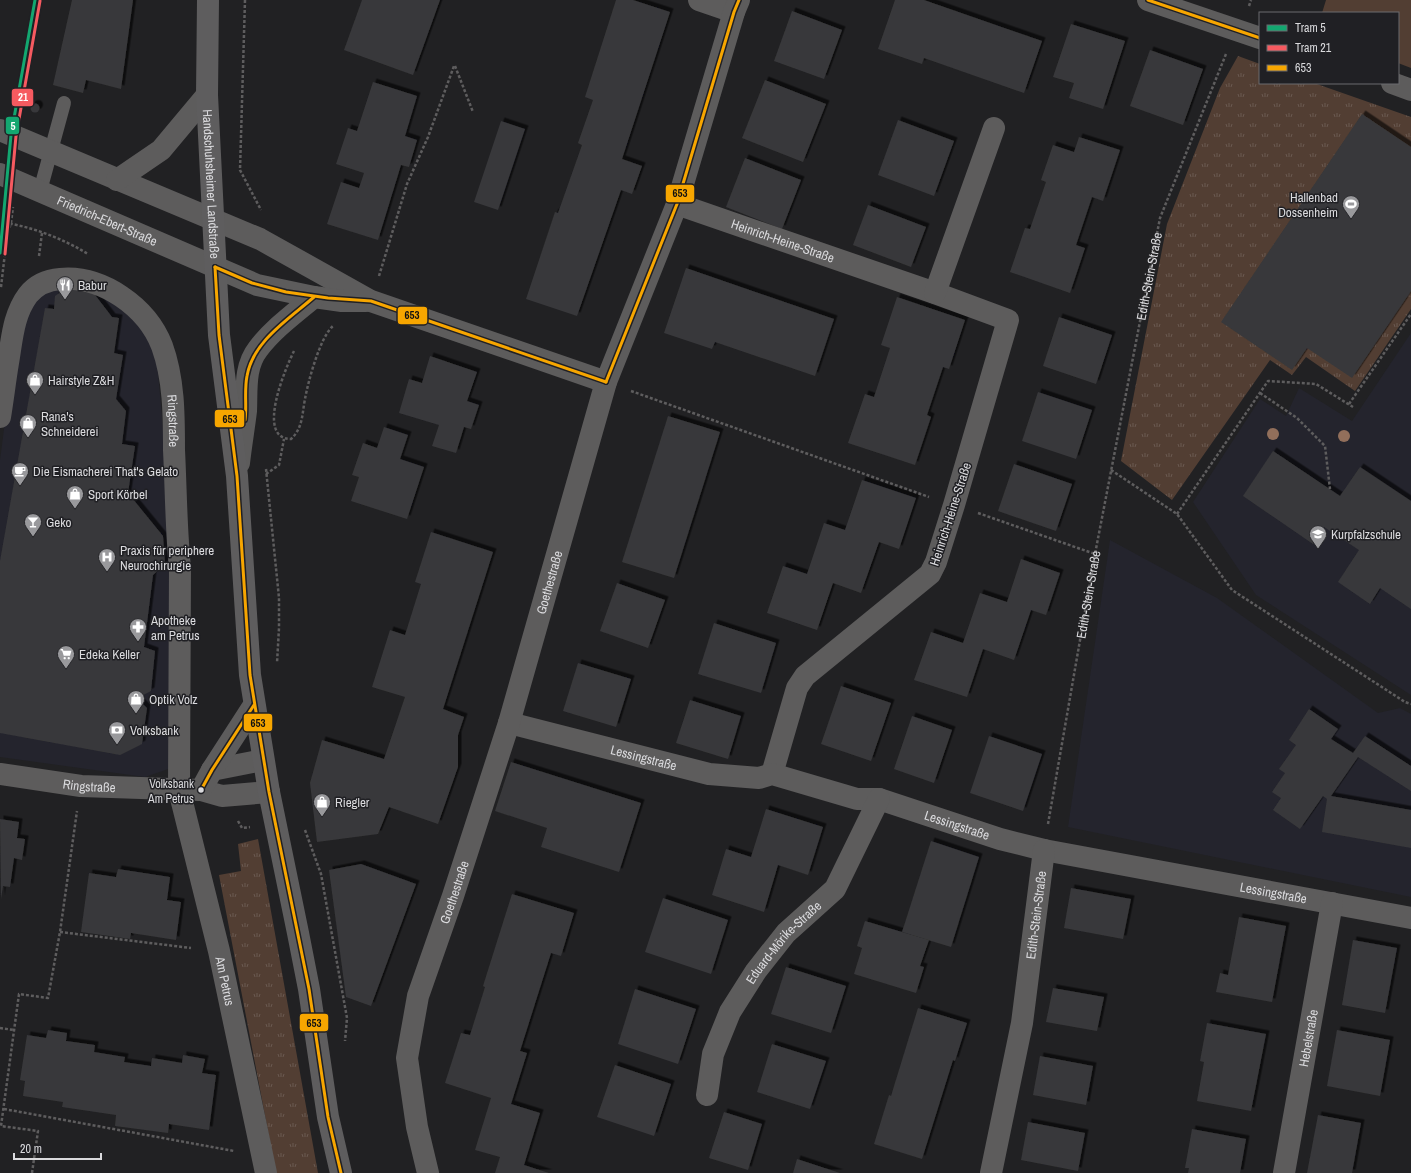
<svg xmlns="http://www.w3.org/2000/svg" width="1411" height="1173" font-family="'Archivo Narrow',sans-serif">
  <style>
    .built { fill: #24242d }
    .grass { fill: url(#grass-tufts) }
    .garden { fill: #523e33 }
    .building { fill: #38383a; filter: url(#shadow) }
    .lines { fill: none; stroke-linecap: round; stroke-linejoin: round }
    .path { stroke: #5e5d5e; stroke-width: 2.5; stroke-dasharray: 3 2; stroke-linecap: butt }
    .lane { stroke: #5d5c5c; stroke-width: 14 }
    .street { stroke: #5d5c5c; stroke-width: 22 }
    .primary { stroke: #5e5d5e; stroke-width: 22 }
    .bus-1-casing { stroke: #202024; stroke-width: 6 }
    .bus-1 { stroke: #f7a600; stroke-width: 3 }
    .tram-1-casing { stroke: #202024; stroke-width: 6 }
    .tram-2-casing { stroke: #202024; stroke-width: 6 }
    .tram-1 { stroke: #13a770; stroke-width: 3 }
    .tram-2 { stroke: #f65a60; stroke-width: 3 }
    .tree { fill: #926f5b }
    .bus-dot { fill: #dadadd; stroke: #202024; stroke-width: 1.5 }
    .labels { text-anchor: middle; stroke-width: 3; stroke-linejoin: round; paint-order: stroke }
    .bus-label { font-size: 12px; fill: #dadadd; stroke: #202024; text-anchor: end }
    .street-label { font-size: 13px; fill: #dadadd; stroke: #202024 }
    .poi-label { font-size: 13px; fill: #dadadd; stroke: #202024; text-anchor: start }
    .line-badge { stroke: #202024; stroke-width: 1.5 }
    .badge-label { font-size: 11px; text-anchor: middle; font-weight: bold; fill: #fff }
    .pale-badge-label { font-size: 11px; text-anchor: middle; font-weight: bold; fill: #111 }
  </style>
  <defs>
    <pattern id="grass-tufts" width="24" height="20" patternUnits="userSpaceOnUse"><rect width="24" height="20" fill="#523e33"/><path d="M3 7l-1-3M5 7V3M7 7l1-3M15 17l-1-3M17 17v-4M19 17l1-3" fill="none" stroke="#6a5950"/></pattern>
    <filter id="shadow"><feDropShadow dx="3.5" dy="-3.5" stdDeviation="0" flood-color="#0009"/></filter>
  </defs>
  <rect width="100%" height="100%" fill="#212123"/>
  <g class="built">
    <polygon points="68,284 93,289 122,306 145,332 157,361 174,554 174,767 145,777 0,757 0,460 17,329 41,292"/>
    <polygon points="1411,333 1411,695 1256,595 1193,502 1260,399 1286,416 1299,388 1352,421"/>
    <polygon points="1110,540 1217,598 1378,713 1400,708 1411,714 1411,897 1068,827"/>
  </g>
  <g class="grass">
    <polygon points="1238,56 1260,64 1260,83 1314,83 1411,117 1411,309 1355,391 1306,357 1292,375 1270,360 1172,500 1121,461 1167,224 1220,88"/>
    <polygon points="258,839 318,1173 276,1173 219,875 241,871 238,844"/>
  </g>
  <polygon class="garden" points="1326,0 1411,0 1411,68 1398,63 1398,13 1322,13"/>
  <g class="building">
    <polygon points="72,0 133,0 121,89 86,80 83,93 53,85"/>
    <polygon points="362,0 440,0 413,75 344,50"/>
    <polygon points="616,0 633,0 670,12 622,159 642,166 632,194 621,190 577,316 526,299 555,212 558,213 582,145 578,143 593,100 585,97"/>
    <polygon points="895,0 924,0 1042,41 1024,93 924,58 922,64 878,49"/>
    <polygon points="792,11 842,30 824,79 774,61"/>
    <polygon points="1071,24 1125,41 1103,109 1069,98 1074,83 1053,77"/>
    <polygon points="1150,50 1203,69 1183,125 1130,106"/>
    <polygon points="765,80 826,104 803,162 742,138"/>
    <polygon points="373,82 417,96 405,136 417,140 409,167 401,165 378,240 327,224 341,182 359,188 364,173 336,164 348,128 357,131"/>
    <circle cx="35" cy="108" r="4.5"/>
    <polygon points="1362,114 1411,147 1411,291 1352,378 1307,348 1292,370 1221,322"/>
    <polygon points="898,120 954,141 934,196 878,175"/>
    <polygon points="501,121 525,129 498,210 474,202"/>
    <polygon points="1079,137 1120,150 1103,201 1092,197 1076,245 1085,248 1070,293 1010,272 1025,228 1030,229 1046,182 1041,180 1053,145 1074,152"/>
    <polygon points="745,158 801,180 782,229 726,207"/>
    <polygon points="868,205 926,227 911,267 853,245"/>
    <polygon points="686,268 834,319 815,376 715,342 712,349 664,333"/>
    <polygon points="67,288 92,291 112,317 119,318 114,353 123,355 116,399 126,411 122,444 135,446 128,493 163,536 165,564 153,575 144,647 155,651 151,691 137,698 147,708 142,744 120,755 0,733 0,561 45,308 54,309 55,296"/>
    <polygon points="897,297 965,320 949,369 943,367 927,415 931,417 915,465 848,443 865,394 874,397 890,348 881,345"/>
    <polygon points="1059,317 1112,335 1096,384 1043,366"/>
    <polygon points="430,356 477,372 467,401 479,405 471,429 464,427 456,453 432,446 439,425 399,413 409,379 422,383"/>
    <polygon points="1038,392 1092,410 1076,459 1022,441"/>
    <polygon points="668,416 720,432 674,578 622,562"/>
    <polygon points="384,427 408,435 400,459 424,467 407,519 351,501 359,477 352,475 363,443 377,448"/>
    <polygon points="1273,451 1340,496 1360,467 1411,501 1411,609 1380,588 1370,604 1338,582 1359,550 1324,527 1313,544 1243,496"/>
    <polygon points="1014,464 1072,484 1056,531 998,511"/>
    <polygon points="862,480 916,498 899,549 879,542 861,593 833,583 817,630 767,613 783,566 807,574 824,523 845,530"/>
    <polygon points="431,532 493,552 443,709 464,717 458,735 458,767 438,824 389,807 378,834 317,842 310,783 322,740 384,759 405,697 372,687 390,630 405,635 421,584 415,582"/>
    <polygon points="1021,559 1060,573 1046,615 1031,610 1014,660 983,649 967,697 914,680 931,632 963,643 980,593 1007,602"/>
    <polygon points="617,583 665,600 648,648 600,631"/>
    <polygon points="714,623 776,643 761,693 698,674"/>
    <polygon points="578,663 631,679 616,727 563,711"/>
    <polygon points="841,686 891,703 871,761 821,744"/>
    <polygon points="690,700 741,716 728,759 676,743"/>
    <polygon points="1309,709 1338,729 1331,739 1353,753 1365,736 1411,766 1411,791 1358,757 1331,796 1411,810 1411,848 1322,832 1327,799 1323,796 1300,829 1273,810 1281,798 1272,792 1285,773 1279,769 1296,745 1289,740"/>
    <polygon points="912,716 952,730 934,783 894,769"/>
    <polygon points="989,736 1042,754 1023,811 970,793"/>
    <polygon points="511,762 641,803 619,872 541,847 547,828 495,811"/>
    <polygon points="766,809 823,827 808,875 778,865 764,912 712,895 726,849 751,857"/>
    <polygon points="0,819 19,822 17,838 25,839 22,860 14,858 10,887 3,886 1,899"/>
    <polygon points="931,841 979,857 951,947 902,932"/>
    <polygon points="361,864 416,884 371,1006 346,997 329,870"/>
    <polygon points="118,869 170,877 167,900 181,902 176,940 131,933 130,939 81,932 89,873 116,877"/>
    <polygon points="1071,888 1131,899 1123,939 1064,928"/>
    <polygon points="512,894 574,913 561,956 551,953 520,1051 527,1053 511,1104 540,1113 524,1165 549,1173 495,1173 500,1157 475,1150 491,1098 445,1083 461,1033 470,1035 485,987 483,986"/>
    <polygon points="663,898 728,920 711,974 645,952"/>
    <polygon points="1239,917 1286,926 1272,1002 1216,992 1220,973 1228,975"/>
    <polygon points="865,921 929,940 920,966 924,967 916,993 854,974 862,948 857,946"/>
    <polygon points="1353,940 1397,948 1385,1013 1342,1005"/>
    <polygon points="786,967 846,986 831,1033 771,1014"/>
    <polygon points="1053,988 1104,997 1097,1031 1046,1022"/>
    <polygon points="635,989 696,1009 678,1064 618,1044"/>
    <polygon points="918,1008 967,1023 955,1061 953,1060 922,1159 874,1144 889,1095 891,1096"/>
    <polygon points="1207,1023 1266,1034 1251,1111 1197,1101 1204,1062 1200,1061"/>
    <polygon points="48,1030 67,1033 66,1041 95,1045 94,1052 125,1057 124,1062 151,1066 152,1058 182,1063 183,1055 205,1059 202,1073 216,1075 209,1130 169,1124 168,1133 115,1126 116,1115 62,1107 63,1102 23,1096 25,1081 20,1080 27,1035 46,1038"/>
    <polygon points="1337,1030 1390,1040 1380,1096 1327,1086"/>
    <polygon points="772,1044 826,1061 810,1109 757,1092"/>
    <polygon points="1040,1056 1093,1066 1086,1105 1033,1095"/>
    <polygon points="615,1065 671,1084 654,1136 597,1117"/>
    <polygon points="724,1112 762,1124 748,1170 709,1158"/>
    <polygon points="1318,1115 1361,1123 1352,1173 1307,1173"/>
    <polygon points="1028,1122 1085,1133 1078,1171 1021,1160"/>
    <polygon points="1192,1129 1246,1139 1240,1173 1188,1173 1189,1168 1185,1168"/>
    <polygon points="797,1159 840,1173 793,1173"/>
  </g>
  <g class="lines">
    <g class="path">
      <polyline points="245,0 240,170 261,210"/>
      <polyline points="1249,6 1251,0"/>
      <polyline points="455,66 473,112"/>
      <path d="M 0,222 C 30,226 62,238 88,254"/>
      <polyline points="39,256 42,233"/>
      <polyline points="379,276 407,184 428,137 454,66"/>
      <polyline points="1,287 7,236 11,223 13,207"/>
      <path d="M 294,351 C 286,367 255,439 291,439 C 303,428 302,414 305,399 C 308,382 320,337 333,326"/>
      <polyline points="631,391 929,497"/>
      <polyline points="1260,393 1297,418 1325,446 1330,489"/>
      <polyline points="1349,404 1411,314"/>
      <polyline points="266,469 279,598 279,628 277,663"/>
      <polyline points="1111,470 1177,514 1232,590 1405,702 1411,704"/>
      <polyline points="266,474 279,465 284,439"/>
      <polyline points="978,513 1095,554"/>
      <polyline points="1177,514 1268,381 1316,384 1353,407"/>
      <polyline points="238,821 242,828 250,827"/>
      <path id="s1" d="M 1048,824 L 1095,554 L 1160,218 L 1226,54"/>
      <polyline points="305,830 321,874 347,1018 345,1041"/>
      <polyline points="60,932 191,948"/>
      <polyline points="0,1028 14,1030"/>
      <polyline points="4,1109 234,1151"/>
      <polyline points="32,1173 38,1131 1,1126 19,994 48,998 60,932 77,811"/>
    </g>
    <polyline class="lane" points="40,191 64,103"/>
    <g class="street">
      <polyline points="699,0 734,12"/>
      <polyline points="1148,0 1260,38"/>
      <polyline points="1392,83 1411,90"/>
      <polyline points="0,130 260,239 371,301 606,382"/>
      <path id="s2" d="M 0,174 L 257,285 L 314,297 L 342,301 L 366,301"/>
      <polyline points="117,180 161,150 207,95"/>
      <path id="s3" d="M 677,204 L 935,293 L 1008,320 L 954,505 L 936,562 L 930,574 L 805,676 L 797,688 L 772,774"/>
      <polyline points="935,293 994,128"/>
      <path id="s4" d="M 0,417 C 3,399 5,381 8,363 C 12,340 13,315 28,295 C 36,285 47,280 60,279 C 102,275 147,307 162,346 C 174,379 174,415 174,450 C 176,489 176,529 180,568 L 179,790 L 219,951 L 266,1173"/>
      <path d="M 239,463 C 241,445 244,428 246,411 C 247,390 244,367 258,349 C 273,329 295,313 314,297"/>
      <path id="s5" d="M 509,723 L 709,774 L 759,778 L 772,774 L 857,799 L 879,799 L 1000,839 L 1044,850 L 1411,918"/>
      <polyline points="212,770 263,760"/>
      <path id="s6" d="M 0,774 L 81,786 L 201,790 L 222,796 L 269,792"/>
      <polyline points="201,790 212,770 254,705"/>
      <path id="s7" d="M 707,1095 L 713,1054 L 730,1012 L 756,971 L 786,933 L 835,889 L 879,799"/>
      <path id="s8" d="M 428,1173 L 417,1127 L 407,1058 L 418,996 L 453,896 L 509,723 L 606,382 L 677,204 L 734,12 L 739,0"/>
      <path id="s9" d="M 991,1173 L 1022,1023 L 1044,850"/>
      <path id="s10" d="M 1284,1173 L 1332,903"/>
    </g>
    <path class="primary" id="s11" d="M 208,0 L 207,95 L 219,335 L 237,476 L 250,675 L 269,792 L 298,933 L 309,989 L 328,1117 L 341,1173"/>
    <g class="bus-1-casing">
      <g id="bus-1">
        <polyline points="1148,0 1260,38"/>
        <polyline points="215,267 219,335 237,476 250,675 269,792 309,989 328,1117 341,1173"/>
        <polyline points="215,267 252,283 286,292 328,298 371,301 606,382"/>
        <polyline points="606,382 677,204 734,12 739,0"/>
        <path d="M 245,420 C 247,406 244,391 247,376 C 253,341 289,319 314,297"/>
        <polyline points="201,790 212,770 254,705"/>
      </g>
    </g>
    <use href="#bus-1" class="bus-1"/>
    <g class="tram-1-casing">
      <polyline id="tram-1" points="0,253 11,135 35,0"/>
    </g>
    <g class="tram-2-casing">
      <polyline id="tram-2" points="5,254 16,136 40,1"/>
    </g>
    <use href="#tram-1" class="tram-1"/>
    <use href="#tram-2" class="tram-2"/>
  </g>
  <g class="tree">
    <circle cx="1273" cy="434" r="6"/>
    <circle cx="1344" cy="436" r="6"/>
  </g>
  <defs>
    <g id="stadium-pin" transform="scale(0.9)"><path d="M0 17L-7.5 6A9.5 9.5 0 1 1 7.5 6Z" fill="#99999c" stroke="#202024"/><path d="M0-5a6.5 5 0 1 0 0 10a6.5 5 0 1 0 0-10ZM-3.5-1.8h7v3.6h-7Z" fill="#fff"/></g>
    <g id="restaurant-pin" transform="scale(0.9)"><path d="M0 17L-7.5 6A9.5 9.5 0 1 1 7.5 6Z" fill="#99999c" stroke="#202024"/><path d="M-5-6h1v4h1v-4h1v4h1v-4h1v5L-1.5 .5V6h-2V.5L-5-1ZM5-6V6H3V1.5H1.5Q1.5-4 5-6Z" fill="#fff"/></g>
    <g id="shop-pin" transform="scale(0.9)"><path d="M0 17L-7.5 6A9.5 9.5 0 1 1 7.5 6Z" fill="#99999c" stroke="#202024"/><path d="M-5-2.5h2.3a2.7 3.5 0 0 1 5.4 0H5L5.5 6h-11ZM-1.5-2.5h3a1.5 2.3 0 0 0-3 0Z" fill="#fff"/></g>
    <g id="cafe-pin" transform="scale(0.9)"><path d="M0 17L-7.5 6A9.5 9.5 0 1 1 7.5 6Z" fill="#99999c" stroke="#202024"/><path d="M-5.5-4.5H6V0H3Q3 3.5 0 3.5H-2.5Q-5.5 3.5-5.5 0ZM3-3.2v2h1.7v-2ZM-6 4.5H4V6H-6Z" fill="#fff"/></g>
    <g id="bar-pin" transform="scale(0.9)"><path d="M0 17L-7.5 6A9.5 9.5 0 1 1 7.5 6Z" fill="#99999c" stroke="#202024"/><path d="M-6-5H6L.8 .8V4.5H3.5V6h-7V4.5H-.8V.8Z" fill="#fff"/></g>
    <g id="school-pin" transform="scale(0.9)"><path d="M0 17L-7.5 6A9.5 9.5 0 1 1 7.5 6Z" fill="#99999c" stroke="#202024"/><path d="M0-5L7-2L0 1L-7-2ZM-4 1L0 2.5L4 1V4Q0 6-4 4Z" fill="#fff"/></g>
    <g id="hospital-pin" transform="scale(0.9)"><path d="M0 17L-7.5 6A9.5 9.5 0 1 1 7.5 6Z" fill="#99999c" stroke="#202024"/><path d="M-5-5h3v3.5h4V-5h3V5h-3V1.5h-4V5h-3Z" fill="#fff"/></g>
    <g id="pharmacy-pin" transform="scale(0.9)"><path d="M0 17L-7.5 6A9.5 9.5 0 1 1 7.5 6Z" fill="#99999c" stroke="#202024"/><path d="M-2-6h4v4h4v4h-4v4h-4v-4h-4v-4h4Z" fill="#fff"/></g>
    <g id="supermarket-pin" transform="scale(0.9)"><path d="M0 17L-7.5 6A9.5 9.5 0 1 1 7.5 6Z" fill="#99999c" stroke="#202024"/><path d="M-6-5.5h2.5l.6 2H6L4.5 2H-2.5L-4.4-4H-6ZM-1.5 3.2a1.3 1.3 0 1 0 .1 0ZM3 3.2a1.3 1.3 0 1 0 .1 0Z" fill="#fff"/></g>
    <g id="bank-pin" transform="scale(0.9)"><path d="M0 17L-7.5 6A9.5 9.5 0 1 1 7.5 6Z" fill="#99999c" stroke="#202024"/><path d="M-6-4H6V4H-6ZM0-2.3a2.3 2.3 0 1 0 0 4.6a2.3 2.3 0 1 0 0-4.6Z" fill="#fff"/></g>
  </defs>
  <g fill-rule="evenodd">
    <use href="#stadium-pin" x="1351" y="204"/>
    <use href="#restaurant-pin" x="65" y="285"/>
    <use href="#shop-pin" x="35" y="380"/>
    <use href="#shop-pin" x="28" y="423"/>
    <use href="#cafe-pin" x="20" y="471"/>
    <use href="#shop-pin" x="75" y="494"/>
    <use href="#bar-pin" x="33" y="522"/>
    <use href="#school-pin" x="1318" y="534"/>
    <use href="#hospital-pin" x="107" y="557"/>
    <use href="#pharmacy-pin" x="138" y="627"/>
    <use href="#supermarket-pin" x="66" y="654"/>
    <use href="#shop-pin" x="136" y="699"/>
    <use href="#bank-pin" x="117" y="730"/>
    <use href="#shop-pin" x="322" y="802"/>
  </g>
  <circle class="bus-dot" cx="201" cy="790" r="3.5"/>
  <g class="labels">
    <g class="bus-label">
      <text x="194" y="788">Volksbank<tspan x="194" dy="15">Am Petrus</tspan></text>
    </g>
    <g class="street-label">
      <text dy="5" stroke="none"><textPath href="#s11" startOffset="184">Handschuhsheimer Landstraße</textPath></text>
      <text dy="5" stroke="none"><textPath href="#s2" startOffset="117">Friedrich-Ebert-Straße</textPath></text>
      <text dy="5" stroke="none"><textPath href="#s3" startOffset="112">Heinrich-Heine-Straße</textPath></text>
      <text dy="5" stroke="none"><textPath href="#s1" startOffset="557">Edith-Stein-Straße</textPath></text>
      <text dy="5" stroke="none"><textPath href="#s4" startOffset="369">Ringstraße</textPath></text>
      <text transform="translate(950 514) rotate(-72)" y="5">Heinrich-Heine-Straße</text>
      <text dy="5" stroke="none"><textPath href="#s8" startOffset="614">Goethestraße</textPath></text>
      <text dy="5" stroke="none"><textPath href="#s1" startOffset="233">Edith-Stein-Straße</textPath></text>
      <text dy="5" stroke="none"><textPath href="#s5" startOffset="139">Lessingstraße</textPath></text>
      <text dy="5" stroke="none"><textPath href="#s6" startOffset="90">Ringstraße</textPath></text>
      <text dy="5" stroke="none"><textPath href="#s5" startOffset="463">Lessingstraße</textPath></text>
      <text dy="5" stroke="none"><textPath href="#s8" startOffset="290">Goethestraße</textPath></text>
      <text dy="5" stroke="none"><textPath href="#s5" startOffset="787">Lessingstraße</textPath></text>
      <text dy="5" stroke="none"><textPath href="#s9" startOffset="262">Edith-Stein-Straße</textPath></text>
      <text dy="5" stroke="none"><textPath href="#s7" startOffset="175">Eduard-Mörike-Straße</textPath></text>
      <text dy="5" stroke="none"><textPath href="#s4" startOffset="935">Am Petrus</textPath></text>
      <text dy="5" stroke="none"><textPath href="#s10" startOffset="137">Hebelstraße</textPath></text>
    </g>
    <g class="poi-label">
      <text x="1338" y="202" text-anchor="end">Hallenbad<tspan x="1338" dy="15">Dossenheim</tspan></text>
      <text x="78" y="290">Babur</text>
      <text x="48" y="385">Hairstyle Z&amp;H</text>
      <text x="41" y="421">Rana's<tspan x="41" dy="15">Schneiderei</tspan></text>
      <text x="33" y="476">Die Eismacherei That's Gelato</text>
      <text x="88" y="499">Sport Körbel</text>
      <text x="46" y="527">Geko</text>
      <text x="1331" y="539">Kurpfalzschule</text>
      <text x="120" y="555">Praxis für periphere<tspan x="120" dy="15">Neurochirurgie</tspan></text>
      <text x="151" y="625">Apotheke<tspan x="151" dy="15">am Petrus</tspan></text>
      <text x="79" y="659">Edeka Keller</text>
      <text x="149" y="704">Optik Volz</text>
      <text x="130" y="735">Volksbank</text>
      <text x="335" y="807">Riegler</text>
    </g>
  </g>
  <g class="line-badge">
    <rect x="11" y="88" width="23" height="19" rx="4" fill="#f65a60"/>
    <rect x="5" y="116" width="15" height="19" rx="4" fill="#13a770"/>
    <rect x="665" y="184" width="30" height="19" rx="4" fill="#f7a600"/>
    <rect x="397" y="306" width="31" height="19" rx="4" fill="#f7a600"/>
    <rect x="214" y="409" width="31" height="19" rx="4" fill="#f7a600"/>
    <rect x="243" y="713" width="30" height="19" rx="4" fill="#f7a600"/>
    <rect x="299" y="1013" width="30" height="19" rx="4" fill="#f7a600"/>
  </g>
  <g class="badge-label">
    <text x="23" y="101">21</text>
    <text x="13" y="130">5</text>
  </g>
  <g class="pale-badge-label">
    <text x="680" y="197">653</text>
    <text x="412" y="319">653</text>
    <text x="230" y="423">653</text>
    <text x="258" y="727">653</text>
    <text x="314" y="1027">653</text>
  </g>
  <rect x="1259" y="12" width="140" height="72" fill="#202024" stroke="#6a6a6e"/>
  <rect x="1267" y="25" width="20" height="6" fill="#13a770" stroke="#6a6a6e"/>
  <text x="1295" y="32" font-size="12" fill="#dadadd">Tram 5</text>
  <rect x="1267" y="45" width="20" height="6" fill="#f65a60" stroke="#6a6a6e"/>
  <text x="1295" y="52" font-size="12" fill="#dadadd">Tram 21</text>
  <rect x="1267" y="65" width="20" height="6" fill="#f7a600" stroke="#6a6a6e"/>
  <text x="1295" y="72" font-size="12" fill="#dadadd">653</text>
  <path d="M14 1153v6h87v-6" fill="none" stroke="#dadadd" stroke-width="2"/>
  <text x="20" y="1153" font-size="12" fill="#dadadd" stroke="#202024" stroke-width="3" paint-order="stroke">20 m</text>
</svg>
